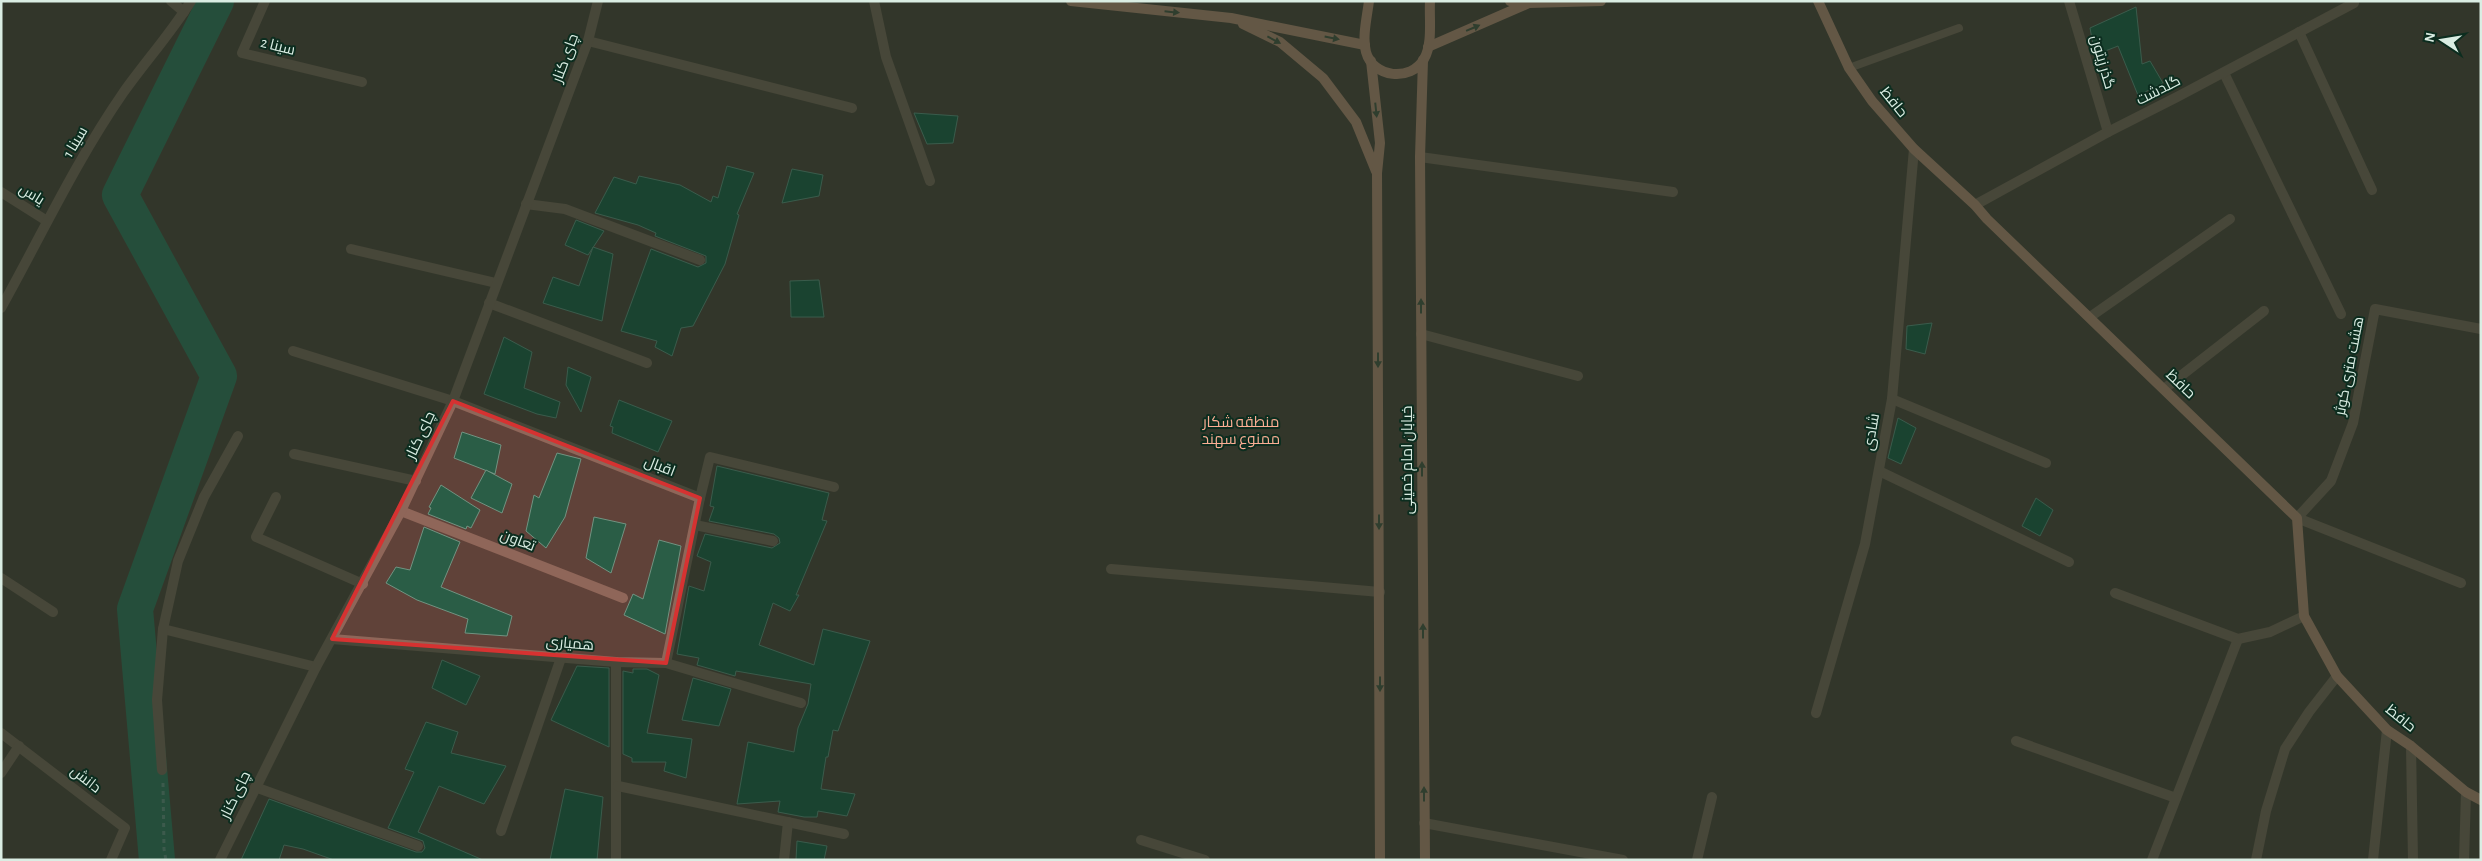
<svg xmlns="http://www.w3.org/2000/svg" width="2482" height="861" font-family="'Alegreya Sans',Cairo,sans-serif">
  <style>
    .green { fill: #604239 }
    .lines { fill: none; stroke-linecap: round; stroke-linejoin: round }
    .river { stroke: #44775e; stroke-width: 36 }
    .building { fill: #2a5d46; stroke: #719381 }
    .path { stroke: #769084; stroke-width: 3; stroke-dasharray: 4 4; stroke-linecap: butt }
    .lane { stroke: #8f6659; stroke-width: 8 }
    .street { stroke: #8f6659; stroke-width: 10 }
    .secondary { stroke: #cc8a74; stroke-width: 10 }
    .oneway { fill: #595241 }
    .marked { fill: none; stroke: #d63231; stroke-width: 4; stroke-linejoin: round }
    .labels { text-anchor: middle; stroke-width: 4; stroke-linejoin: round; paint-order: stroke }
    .street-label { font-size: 15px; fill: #daede3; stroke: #0c2d1f }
    .park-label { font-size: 15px; fill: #fbae94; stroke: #0c2d1f }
  </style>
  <rect width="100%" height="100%" fill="#0c2d1f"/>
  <rect class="green" x="1" y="1" width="2480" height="859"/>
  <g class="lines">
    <polyline class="river" points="157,860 135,609 219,376 120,195 216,1"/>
  </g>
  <g class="building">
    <polygon points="2136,7 2142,64 2150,61 2163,83 2145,92 2146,104 2142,105 2118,46 2095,55 2090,28"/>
    <polygon points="914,113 958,116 953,143 927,144"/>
    <polygon points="727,166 754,173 737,214 739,215 725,264 693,326 681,328 672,356 655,347 657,341 621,331 651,249 698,267 706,263 706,256 655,236 656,233 638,225 595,213 614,177 636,184 639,176 680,185 711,202 713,196 718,198"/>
    <polygon points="792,169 823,175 819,196 782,203"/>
    <polygon points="576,220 604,231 588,255 565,245"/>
    <polygon points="593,247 613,254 602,321 543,303 553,277 579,286"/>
    <polygon points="819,280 824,317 791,317 790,281"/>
    <polygon points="1932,323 1925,354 1906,349 1907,326"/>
    <polygon points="504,337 532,352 524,388 560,402 556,418 537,414 484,394"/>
    <polygon points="568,367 591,377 581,412 566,385"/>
    <polygon points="619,400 672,421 658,452 612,433 613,427 610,426"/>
    <polygon points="1898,418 1916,428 1901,464 1888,458"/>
    <polygon points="462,432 501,445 495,474 454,458"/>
    <polygon points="557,453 581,459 565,517 546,548 526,531 534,495 539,498"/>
    <polygon points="717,466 829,493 822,520 827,521 796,595 799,595 790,611 773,603 759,645 814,665 823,629 870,641 838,731 833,730 828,757 826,757 821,789 855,794 847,816 818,811 817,817 804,817 778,812 780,801 737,804 748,742 794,752 798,728 808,704 811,684 736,671 735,676 697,665 699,658 677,654 689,586 704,591 711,562 697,556 705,534 772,548 780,543 779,538 774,534 709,521 714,507 710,506"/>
    <polygon points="486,470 512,484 502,513 471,498"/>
    <polygon points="441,485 480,510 471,528 467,526 466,529 428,514 431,508 429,507"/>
    <polygon points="2036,498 2053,510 2040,536 2022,526"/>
    <polygon points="594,517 626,524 611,573 586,558"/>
    <polygon points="424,527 460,542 441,587 512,616 507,636 465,633 468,619 417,600 386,583 396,567 410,570"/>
    <polygon points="659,540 681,546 665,634 624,615 633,594 643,599"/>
    <polygon points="442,660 480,676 466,705 432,688"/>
    <polygon points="577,666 609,668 609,747 551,720"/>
    <polygon points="633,669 647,669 659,675 647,733 692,739 686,778 664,771 666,762 632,762 632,758 623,754 623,671 633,673"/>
    <polygon points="693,678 731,689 719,726 682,720"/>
    <polygon points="426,722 458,732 451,753 506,766 484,804 439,786 418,832 483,860 334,860 303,849 284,845 279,860 241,860 269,799 416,852 422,852 425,848 423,841 388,828 414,772 405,769"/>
    <polygon points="565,789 603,797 597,860 550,860"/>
    <polygon points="797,841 827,846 824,860 796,860"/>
  </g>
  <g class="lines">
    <polyline class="path" points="163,783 164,849 166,860"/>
    <polyline class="lane" points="1849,68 1959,28"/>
    <g class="street">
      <polyline points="171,1 184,12"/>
      <polyline points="265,1 242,53 362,82"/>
      <polyline points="874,1 886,57 930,181"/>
      <polyline points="2069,1 2108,132"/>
      <polyline points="2299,32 2372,190"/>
      <polyline points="588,41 852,108"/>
      <polyline points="2224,73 2341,314"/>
      <polyline points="1420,157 1673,192"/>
      <polyline points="1,192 47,221"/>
      <polyline points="526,204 565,209 700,260"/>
      <polyline points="1975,205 2108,132 2177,97 2354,3"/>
      <polyline points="351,249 496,283"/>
      <polyline points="489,303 647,363"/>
      <path d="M 1,308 C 41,236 76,161 123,93 C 145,62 171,33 191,1"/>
      <polyline points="2090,317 2230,219"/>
      <polyline points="1421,334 1578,376"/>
      <polyline points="293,351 453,401 700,498 666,663"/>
      <polyline points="2164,389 2264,311"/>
      <polyline points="1892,399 2046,463"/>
      <polyline points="294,454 416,481"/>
      <polyline points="1879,471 2069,562"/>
      <polyline points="276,497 256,537 363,584"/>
      <polyline points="700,498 710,457 834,487"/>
      <polyline points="401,511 623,598"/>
      <polyline points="695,525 773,541"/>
      <polyline points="1111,569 1380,592"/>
      <polyline points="1,578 53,612"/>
      <polyline points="2461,583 2297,518 2331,481 2353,423 2375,309 2481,329"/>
      <polyline points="2115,593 2238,639 2270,632 2304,616"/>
      <polyline points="163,629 316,667"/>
      <polyline points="332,639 616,662 666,663 801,703"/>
      <polyline points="616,662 616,860"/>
      <polyline points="1816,713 1865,544 1892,399 1914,149"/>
      <polyline points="1,733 125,828 111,860"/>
      <polyline points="2016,741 2176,798"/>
      <polyline points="2411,746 2413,860"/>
      <polyline points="162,770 157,700 163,629 178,561 204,497 238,436"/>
      <polyline points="1,773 19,746"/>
      <polyline points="618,786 844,834"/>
      <polyline points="255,787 418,846"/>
      <polyline points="1424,823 1623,860"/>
      <polyline points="501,831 561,658"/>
      <polyline points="1141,840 1205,860"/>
      <polyline points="220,860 316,667 401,511 453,401 588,41 598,1"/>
      <polyline points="784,860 788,822"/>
      <polyline points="1697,860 1712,797"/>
      <polyline points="2152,860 2238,639"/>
      <polyline points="2256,860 2266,811 2285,749 2309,712 2337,676"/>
      <polyline points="2373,860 2387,730"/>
      <polyline points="2464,860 2466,792"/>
    </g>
    <g class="secondary">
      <polyline points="1071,1 1231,18 1365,45"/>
      <path d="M 1369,1 C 1367,17 1362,37 1366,52 C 1373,78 1411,82 1424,59 C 1433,44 1429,18 1430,1"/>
      <polyline points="1510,1 1529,3 1601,1"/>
      <polyline points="1818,1 1849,68 1872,101 1914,149 1975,205 1987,219 2297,518 2304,616 2337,676 2387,730 2411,746 2466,792 2481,800"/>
      <polyline points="1243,24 1280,42 1323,78 1356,122 1376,171"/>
      <polyline points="1428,47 1529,3"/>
      <polyline points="1423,60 1420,157 1425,860"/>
      <polyline points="1371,61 1380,143 1377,173 1380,860"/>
    </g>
  </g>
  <defs><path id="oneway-solid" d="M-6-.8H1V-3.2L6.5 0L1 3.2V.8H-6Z" transform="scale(1.25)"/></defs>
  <g class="oneway">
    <use href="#oneway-solid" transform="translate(1172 12) rotate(6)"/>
    <use href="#oneway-solid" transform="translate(1473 28) rotate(-23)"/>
    <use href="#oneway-solid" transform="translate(1332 38) rotate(11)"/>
    <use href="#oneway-solid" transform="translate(1274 40) rotate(28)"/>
    <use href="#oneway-solid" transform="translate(1376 110) rotate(84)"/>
    <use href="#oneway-solid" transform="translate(1421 306) rotate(-90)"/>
    <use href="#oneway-solid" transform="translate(1378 360) rotate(90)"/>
    <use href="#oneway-solid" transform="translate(1422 469) rotate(-90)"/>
    <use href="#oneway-solid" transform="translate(1379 522) rotate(90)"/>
    <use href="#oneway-solid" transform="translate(1423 631) rotate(-90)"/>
    <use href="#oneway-solid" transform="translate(1380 684) rotate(90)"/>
    <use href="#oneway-solid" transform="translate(1424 794) rotate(-90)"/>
  </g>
  <path d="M0 0H2482V861H0ZM 453,401 L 700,498 L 666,663 L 332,639 Z" fill="#0c2d1f" fill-opacity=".55" fill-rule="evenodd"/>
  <path class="marked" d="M 453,401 L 700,498 L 666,663 L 332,639 Z"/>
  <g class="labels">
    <g class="street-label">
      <text transform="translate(278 46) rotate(14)" y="5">سینا 2</text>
      <text transform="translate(565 58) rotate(-70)" y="5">چای کنار</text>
      <text transform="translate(2103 62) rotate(74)" y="5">گذر زیتون</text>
      <text transform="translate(2158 90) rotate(-27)" y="5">گلدشت</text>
      <text transform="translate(1894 102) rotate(51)" y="5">حافظ</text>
      <text transform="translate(75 142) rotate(-59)" y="5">سینا 1</text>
      <text transform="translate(32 194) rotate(32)" y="5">یاس</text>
      <text transform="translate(2349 366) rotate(-79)" y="5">هشت متری کوثر</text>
      <text transform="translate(2181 384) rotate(44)" y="5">حافظ</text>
      <text transform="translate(1871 432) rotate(-80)" y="5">شادی</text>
      <text transform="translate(420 435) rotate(-65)" y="5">چای کنار</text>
      <text transform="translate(1407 460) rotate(-90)" y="5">خیابان امام خمینی</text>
      <text transform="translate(660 466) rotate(21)" y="5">اقبال</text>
      <text transform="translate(518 540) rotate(21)" y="5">تعاون</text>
      <text transform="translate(570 643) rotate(5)" y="5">همیاری</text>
      <text transform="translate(2401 718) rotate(39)" y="5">حافظ</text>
      <text transform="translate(86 779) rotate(38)" y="5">دانش</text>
      <text transform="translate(235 795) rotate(-64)" y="5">چای کنار</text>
    </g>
    <g class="park-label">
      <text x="1241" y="427">منطقه شکار<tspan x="1241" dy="17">ممنوع سهند</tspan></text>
    </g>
  </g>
  <rect width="2482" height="861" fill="none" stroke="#daede3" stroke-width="5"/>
  <g transform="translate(2442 40) rotate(282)" stroke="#0c2d1f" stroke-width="4" paint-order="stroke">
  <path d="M0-4L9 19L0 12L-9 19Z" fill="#daede3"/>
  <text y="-8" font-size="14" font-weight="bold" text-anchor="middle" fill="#daede3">N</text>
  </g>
</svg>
